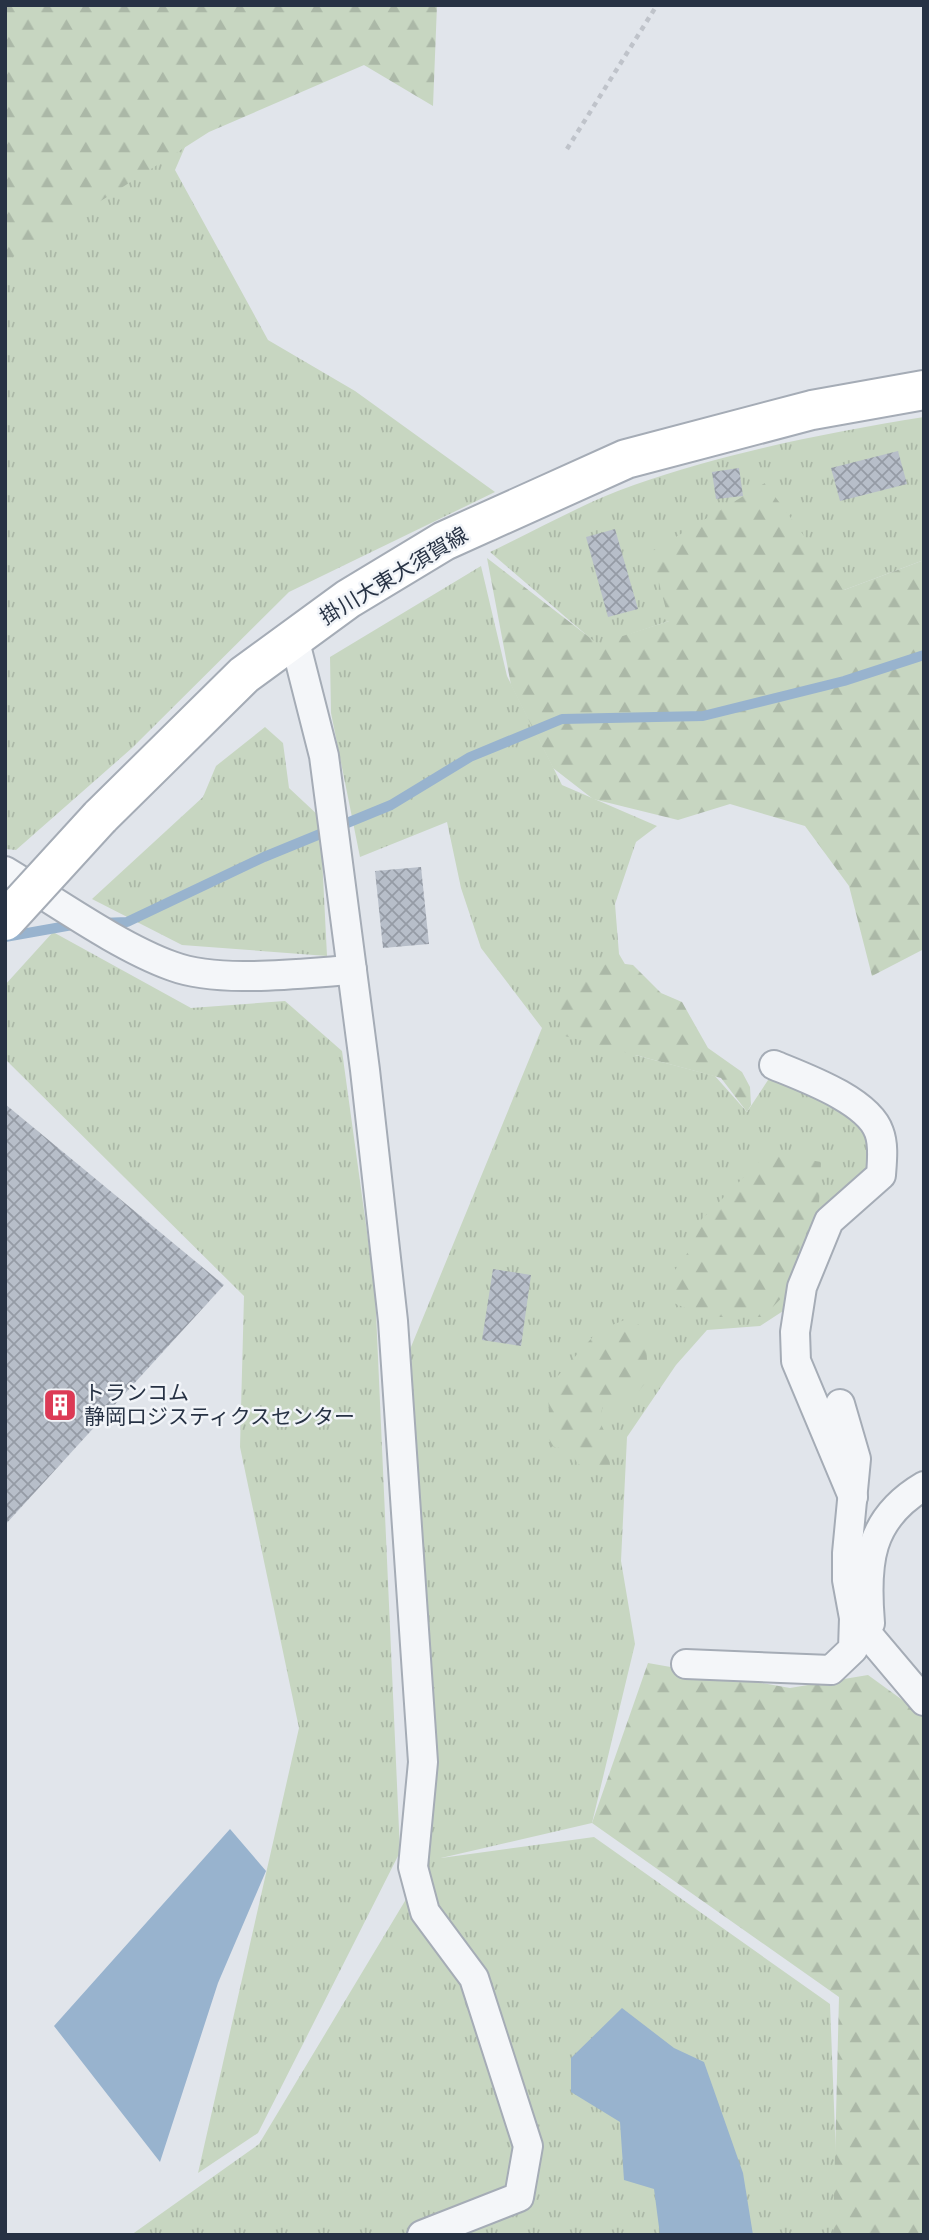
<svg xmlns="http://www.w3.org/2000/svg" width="929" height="2240" font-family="Karla,'Noto Sans JP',sans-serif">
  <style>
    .grass { fill: url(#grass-tufts) }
    .forest { fill: url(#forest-firs) }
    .water { fill: #98b3ce }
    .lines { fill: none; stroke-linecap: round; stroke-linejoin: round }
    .stream { stroke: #98b3ce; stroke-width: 10 }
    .building { fill: url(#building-cross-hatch) }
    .street-casing { stroke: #a5acb6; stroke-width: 32 }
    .secondary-casing { stroke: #a5acb6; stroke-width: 42 }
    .path { stroke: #bfc3ca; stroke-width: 4.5; stroke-dasharray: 5 5; stroke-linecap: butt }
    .street { stroke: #f4f6f9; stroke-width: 28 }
    .secondary { stroke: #fff; stroke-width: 38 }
    .secondary-bridge-casing { stroke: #a5acb6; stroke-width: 42; stroke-linecap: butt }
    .secondary-bridge { stroke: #fff; stroke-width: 38 }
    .labels { text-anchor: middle; stroke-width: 5; stroke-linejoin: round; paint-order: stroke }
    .street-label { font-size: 21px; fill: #273244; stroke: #f1f4f8 }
    .poi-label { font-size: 21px; fill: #273244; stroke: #f1f4f8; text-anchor: start }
  </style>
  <defs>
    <pattern id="grass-tufts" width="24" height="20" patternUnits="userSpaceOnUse" patternTransform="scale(1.75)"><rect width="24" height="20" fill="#c7d6c1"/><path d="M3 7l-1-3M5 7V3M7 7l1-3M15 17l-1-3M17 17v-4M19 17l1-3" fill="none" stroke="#abb8a7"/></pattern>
    <pattern id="forest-firs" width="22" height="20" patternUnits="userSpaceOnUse" patternTransform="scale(1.75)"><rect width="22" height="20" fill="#c7d6c1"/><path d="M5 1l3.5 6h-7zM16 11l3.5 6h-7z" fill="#abb8a7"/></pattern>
    <pattern id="building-cross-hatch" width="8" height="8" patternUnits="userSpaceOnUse" patternTransform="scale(1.75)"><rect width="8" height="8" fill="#b7bec9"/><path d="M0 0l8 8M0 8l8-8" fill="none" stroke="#959ba5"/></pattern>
  </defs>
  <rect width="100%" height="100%" fill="#e1e5eb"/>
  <g class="grass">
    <polygon points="195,124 175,170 268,340 355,391 495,492 289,592 132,748 16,850 5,849 5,259"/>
    <path d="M 924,417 L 924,560 L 844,590 L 669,621 L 598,645 L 490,552 C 537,530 585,502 634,485 C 729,452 825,433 924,417 Z"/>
    <polygon points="481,566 507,676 562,785 657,826 636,842 615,904 619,954 671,1043 635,1055 715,1076 747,1112 770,1077 849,1100 881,1168 824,1234 800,1300 760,1326 707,1330 676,1365 627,1437 621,1561 635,1644 592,1823 441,1858 594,1837 830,2004 839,2235 131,2235 259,2144 429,1861 397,1381 542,1028 481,948 461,888 447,822 360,857 331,713 330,657"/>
    <polygon points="265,727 283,743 289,788 320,817 327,956 182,945 92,899 203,797 216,766"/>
    <polygon points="53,932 191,1008 285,1001 342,1051 375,1290 400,1852 258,2133 198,2173 299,1728 240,1447 244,1296 5,1059 5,985"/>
  </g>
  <g class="forest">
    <polygon points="5,5 437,5 433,106 364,65 209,132 5,262"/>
    <polygon points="765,483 844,590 924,560 924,949 872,976 849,886 805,826 730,804 678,820 593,799 553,768 511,685 487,558 598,644 669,621 651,552"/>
    <polygon points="610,962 633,965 661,993 682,1002 708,1048 742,1072 750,1087 751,1105 747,1112 721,1078 561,1035 558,999 572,981"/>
    <polygon points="768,1153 821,1162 819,1204 798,1252 808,1271 763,1317 706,1317 669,1301 667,1281 689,1251 695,1226"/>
    <path d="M 629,1318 L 645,1329 L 647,1360 L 657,1368 L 635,1396 L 603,1406 L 599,1420 L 607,1437 L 610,1465 C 589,1468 579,1474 571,1450 L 550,1446 L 548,1387 L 598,1331 Z"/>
    <polygon points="648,1663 790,1688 868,1675 919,1712 924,1720 924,2235 833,2235 839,1997 592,1823"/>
  </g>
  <g class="water">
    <polygon points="230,1829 266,1871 218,1983 160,2162 54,2026"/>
    <polygon points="622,2008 674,2048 704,2062 743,2173 753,2235 660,2235 654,2189 624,2180 620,2122 571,2092 571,2058"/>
  </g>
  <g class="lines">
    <g class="stream">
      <polyline points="101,923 127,922 264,857 391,805 470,757 562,719 703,716 844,681 924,655"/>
      <polyline points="5,937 78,924"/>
    </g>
  </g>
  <g class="building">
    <polygon points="898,451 907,484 840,501 831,468"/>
    <polygon points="739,468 743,496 716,499 712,472"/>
    <polygon points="615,529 638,609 608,617 586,537"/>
    <polygon points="421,867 429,944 383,948 375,871"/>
    <polygon points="5,1104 224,1285 5,1525"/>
    <polygon points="493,1269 531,1275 521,1346 482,1340"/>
  </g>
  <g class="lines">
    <g class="street-casing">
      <g id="street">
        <polyline points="294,638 324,756 365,1070 393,1321 423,1762 413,1867 425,1912 474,1978 528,2146 519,2197 422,2235"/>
        <path d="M 5,871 C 55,901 119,947 172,966 C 220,984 300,973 352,970"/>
        <path d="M 774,1065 C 803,1077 868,1100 879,1132 C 884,1145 882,1161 881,1175 L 829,1221 L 802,1287 L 795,1332 L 796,1361 L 853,1497"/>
        <polyline points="854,1618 924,1701"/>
        <path d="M 870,1623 C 865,1564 868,1519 924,1486"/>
        <polyline points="686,1664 831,1670 853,1649 854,1618 847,1580 847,1553 856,1459 840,1404"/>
      </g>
    </g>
    <g class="secondary-casing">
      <polyline id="secondary" points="100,817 244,675 348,599 444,541 626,459 812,410 924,390"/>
    </g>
    <polyline class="path" points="567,149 657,5"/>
    <use href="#street" class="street"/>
    <use href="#secondary" class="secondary"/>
    <g class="secondary-bridge-casing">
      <polyline id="secondary-bridge" points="5,921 100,817"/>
    </g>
    <use href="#secondary-bridge" class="secondary-bridge"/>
  </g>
  <defs>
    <g id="building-square" transform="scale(1.75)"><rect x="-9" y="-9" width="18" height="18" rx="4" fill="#dc3a55" stroke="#f1f4f8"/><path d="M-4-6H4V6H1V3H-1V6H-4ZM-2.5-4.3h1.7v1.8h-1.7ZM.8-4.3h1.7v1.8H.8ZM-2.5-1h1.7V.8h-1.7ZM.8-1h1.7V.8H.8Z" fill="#fff"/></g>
  </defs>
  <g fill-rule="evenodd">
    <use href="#building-square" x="60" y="1405"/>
  </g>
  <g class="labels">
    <g class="street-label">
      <text transform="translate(394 576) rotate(-31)" y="7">掛川大東大須賀線</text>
    </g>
    <g class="poi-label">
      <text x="84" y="1400">トランコム<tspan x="84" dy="24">静岡ロジスティクスセンター</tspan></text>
    </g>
  </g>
  <rect width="929" height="2240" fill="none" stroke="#273244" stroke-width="14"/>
</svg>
